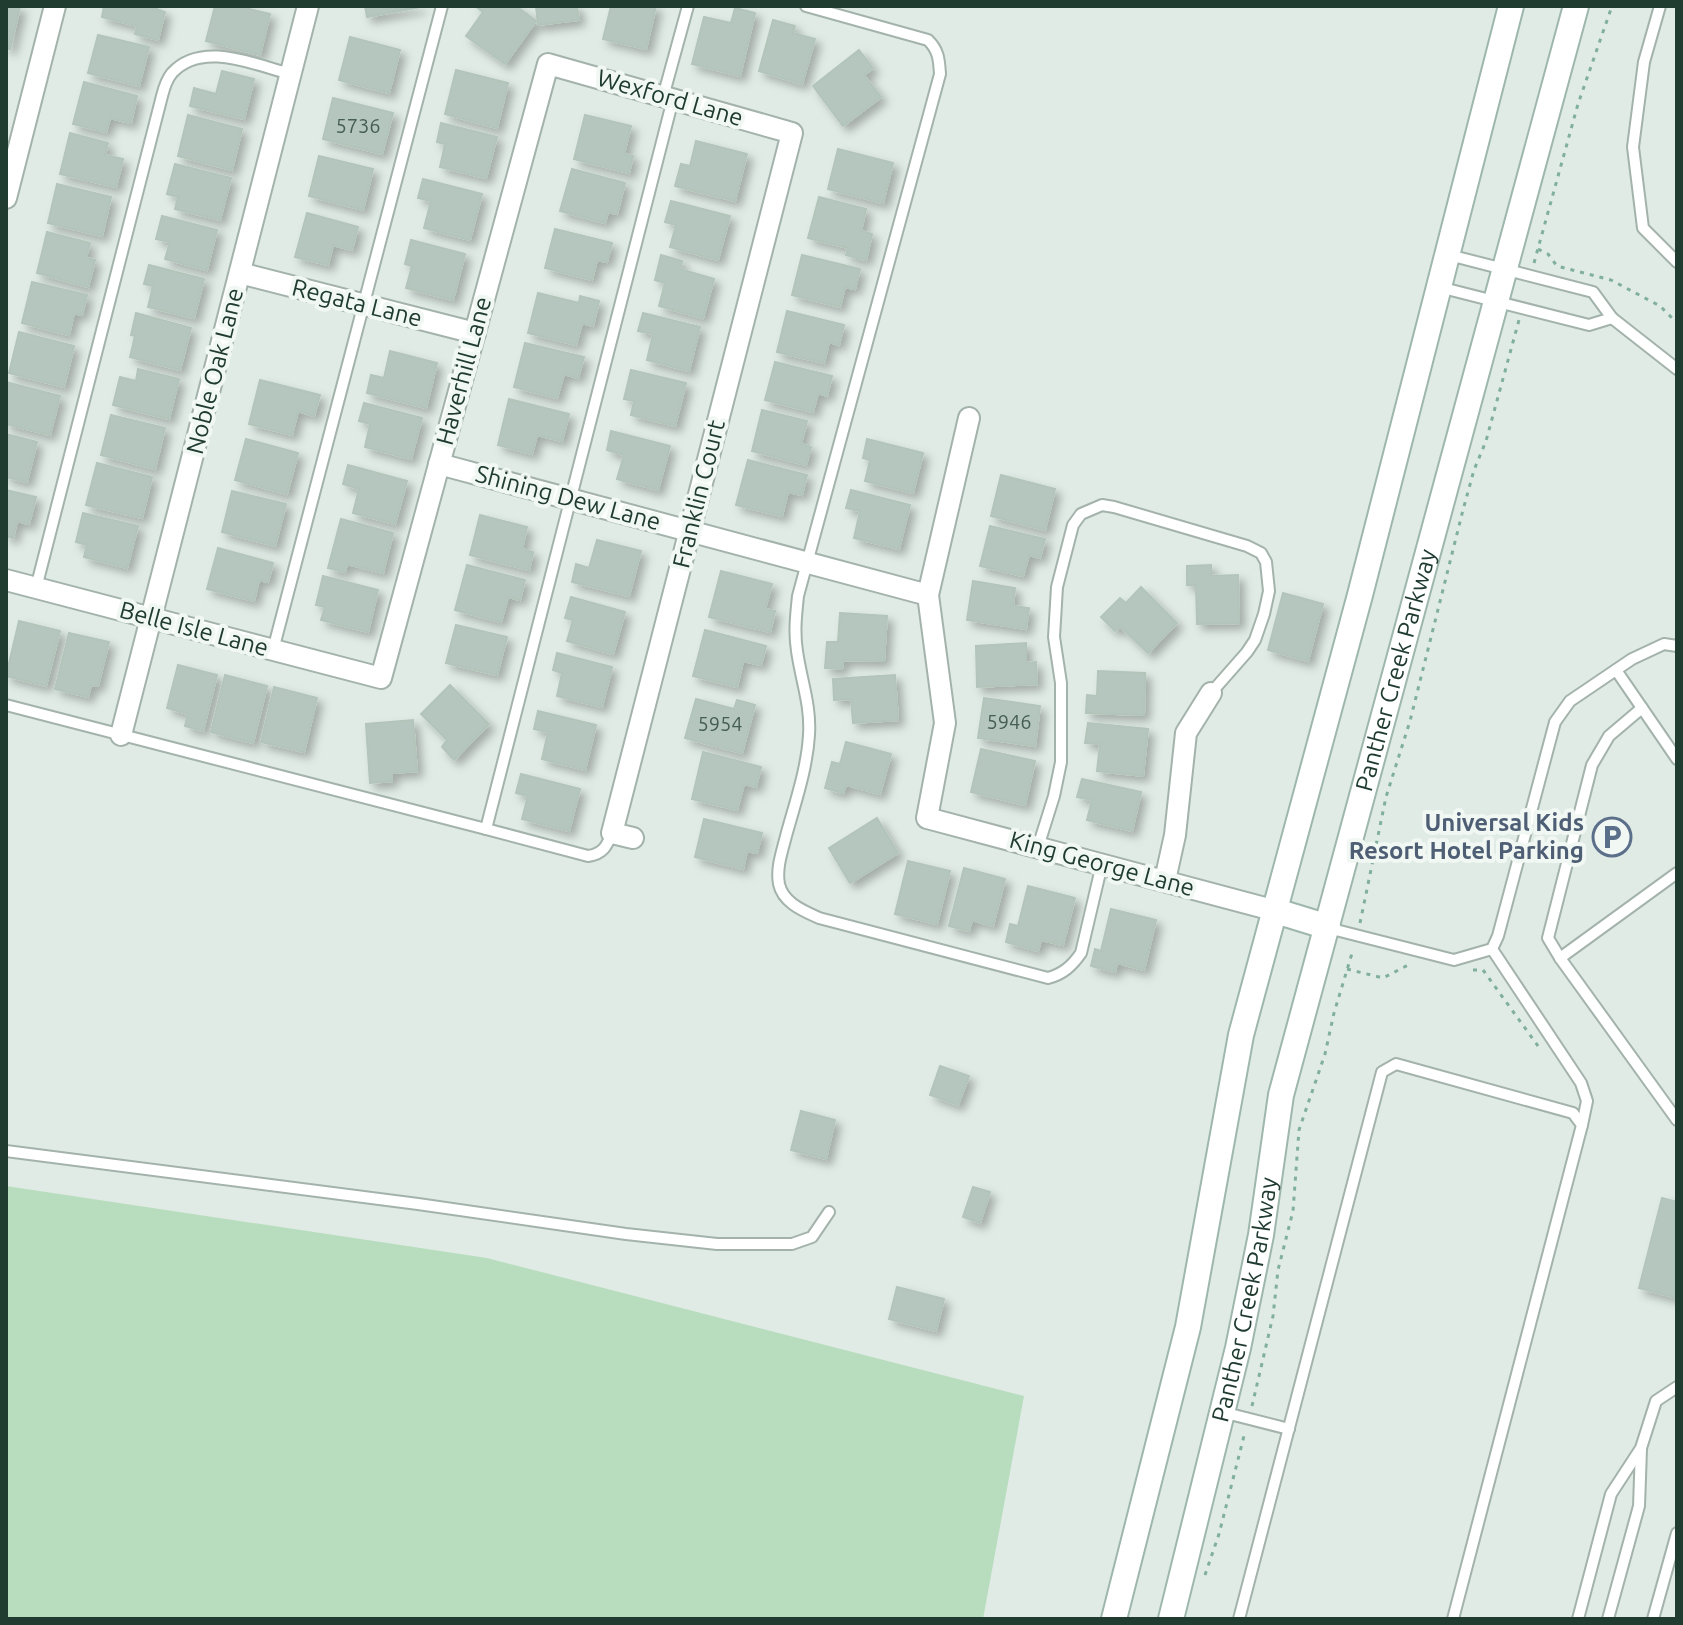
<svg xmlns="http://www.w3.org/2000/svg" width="1683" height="1625" font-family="Ubuntu,sans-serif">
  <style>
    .green { fill: #b8ddbe }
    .building { fill: #b5c6be; stroke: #b3c5bb; stroke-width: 2; filter: url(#shadow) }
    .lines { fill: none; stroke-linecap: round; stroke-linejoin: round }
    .service-casing { stroke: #a3b3ab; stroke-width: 14 }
    .minor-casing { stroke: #a3b3ab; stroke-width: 24 }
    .secondary-casing { stroke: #9eb7ac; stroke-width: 28 }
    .path { stroke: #80b09b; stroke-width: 3; stroke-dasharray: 4 6; stroke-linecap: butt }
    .service { stroke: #fff; stroke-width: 10 }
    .minor { stroke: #fff; stroke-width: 20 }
    .secondary { stroke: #fff; stroke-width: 24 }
    .labels { text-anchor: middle; stroke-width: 8; stroke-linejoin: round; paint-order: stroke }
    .number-label { font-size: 20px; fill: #455e54 }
    .street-label { font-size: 24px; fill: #203c31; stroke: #f1f8f3 }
    .service-label { font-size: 24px; font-weight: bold; fill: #4e5e75; stroke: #f1f8f3; text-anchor: end }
  </style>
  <defs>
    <filter id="shadow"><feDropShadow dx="5.5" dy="5.5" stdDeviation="4" flood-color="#0004"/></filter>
  </defs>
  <rect width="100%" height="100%" fill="#e0ebe5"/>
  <polygon class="green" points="6,1186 487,1258 1024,1396 983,1619 6,1619"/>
  <g class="building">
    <polygon points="6,6 20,7 10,49 6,48"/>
    <polygon points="104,6 149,6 165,12 158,40 135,34 137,26 102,17"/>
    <polygon points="215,6 237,6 270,14 260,55 206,41"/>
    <polygon points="365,6 419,6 420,7 367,17"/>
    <polygon points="475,6 516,6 536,21 505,64 466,36 483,12"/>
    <polygon points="536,6 577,6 579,20 538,25"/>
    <polygon points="611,6 656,6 646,49 603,39"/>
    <polygon points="735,8 755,13 740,76 692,64 704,17 731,23"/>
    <polygon points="773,20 795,26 793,33 815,39 802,84 759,71"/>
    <polygon points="98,35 149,47 139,86 88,73"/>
    <polygon points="350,37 400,50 389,93 339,80"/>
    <polygon points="859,50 873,68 864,75 881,97 843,126 813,86"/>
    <polygon points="456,70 508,83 497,128 445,114"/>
    <polygon points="222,71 254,79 244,119 190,106 194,88 216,94"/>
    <polygon points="84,82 137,96 131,123 110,118 106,132 73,124"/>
    <polygon points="333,98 393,113 382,154 323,139"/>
    <polygon points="188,115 242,129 232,170 178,156"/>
    <polygon points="585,115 631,126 624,154 633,156 629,173 574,159"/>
    <polygon points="441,123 497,137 486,178 440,167 445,144 437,142"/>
    <polygon points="70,133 108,143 105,155 123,159 116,187 60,174"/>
    <polygon points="696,141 747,154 735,201 675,186 681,164 690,166"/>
    <polygon points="838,149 893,163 883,203 828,189"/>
    <polygon points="319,156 373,169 363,210 309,196"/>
    <polygon points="175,164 231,178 220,220 175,209 178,197 167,194"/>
    <polygon points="572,169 625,183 617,214 608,212 605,223 560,211"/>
    <polygon points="423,179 482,194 470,240 424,228 431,201 418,198"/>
    <polygon points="57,184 111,197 102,236 48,223"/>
    <polygon points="819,197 866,209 861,231 872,234 866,260 846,255 848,248 808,238"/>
    <polygon points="671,201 730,216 718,260 670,247 676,225 665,222"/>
    <polygon points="307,213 358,227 352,250 333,245 328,265 295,257"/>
    <polygon points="162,216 217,230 207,270 165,259 170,242 156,239"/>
    <polygon points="555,229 612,243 607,262 597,260 592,280 545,268"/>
    <polygon points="47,232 90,243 86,258 95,260 88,287 37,273"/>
    <polygon points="411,240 465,254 453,300 406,288 412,266 405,264"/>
    <polygon points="661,255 682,261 680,269 714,279 703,318 659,306 665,283 655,280"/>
    <polygon points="802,255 860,269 855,289 845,287 840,307 792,295"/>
    <polygon points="149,265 204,279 194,318 148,307 153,286 144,284"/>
    <polygon points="32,282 87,295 82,315 74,313 69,335 22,323"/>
    <polygon points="538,293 579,303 580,296 599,301 593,326 582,323 576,345 528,333"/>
    <polygon points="787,311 844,325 839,345 829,342 824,363 777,352"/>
    <polygon points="136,313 191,328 180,370 130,357 135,336 131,335"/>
    <polygon points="643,313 700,327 689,371 647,360 653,334 638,331"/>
    <polygon points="19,332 74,346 64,387 9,373"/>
    <polygon points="525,343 584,357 578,378 564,374 557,398 514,387"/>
    <polygon points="390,351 437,363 426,408 367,393 371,375 384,378"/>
    <polygon points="775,362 832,376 827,396 818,393 813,412 765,400"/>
    <polygon points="138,369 179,379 169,419 113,405 120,377 136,381"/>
    <polygon points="631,370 686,383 675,426 631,415 634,401 624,399"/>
    <polygon points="260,380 320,395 314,416 298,411 292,435 249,424"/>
    <polygon points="6,382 60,396 50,435 6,424"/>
    <polygon points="509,399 569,414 562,441 537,435 532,454 498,445"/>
    <polygon points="364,403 422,418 411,459 365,447 370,424 359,421"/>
    <polygon points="762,410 807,421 801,444 811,447 806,465 752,451"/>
    <polygon points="111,415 165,428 155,469 101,455"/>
    <polygon points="611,431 670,446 658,490 617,479 624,455 607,450"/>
    <polygon points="6,434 37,442 27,482 6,477"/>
    <polygon points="246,439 298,453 287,494 235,480"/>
    <polygon points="867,439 923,453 913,493 865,481 870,460 863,458"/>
    <polygon points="748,460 807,475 802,495 788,492 782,516 736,505"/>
    <polygon points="97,463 152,477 142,518 86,505"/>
    <polygon points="348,465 407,481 395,524 353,513 359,489 343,484"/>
    <polygon points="1001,475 1055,489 1045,530 991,516"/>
    <polygon points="6,490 36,497 29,524 17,521 13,538 6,536"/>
    <polygon points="851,490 910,505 899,549 854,538 860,511 846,508"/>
    <polygon points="232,491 286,504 275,546 222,532"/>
    <polygon points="83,513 138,526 127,568 84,557 87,545 76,542"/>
    <polygon points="480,515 527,527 522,549 533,552 529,570 470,555"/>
    <polygon points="341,519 393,533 383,573 347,564 345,572 328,568"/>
    <polygon points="990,526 1045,539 1040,558 1029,555 1023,576 980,566"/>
    <polygon points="597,540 641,551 629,596 572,582 576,564 589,568"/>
    <polygon points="218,548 273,563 268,582 259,580 254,601 207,589"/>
    <polygon points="467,565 525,580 520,600 508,597 501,622 455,610"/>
    <polygon points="1211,565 1211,576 1238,575 1239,623 1197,624 1196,585 1187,585 1187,566"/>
    <polygon points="721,571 772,584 765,609 775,611 770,632 709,617"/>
    <polygon points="323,576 378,590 368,632 321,620 325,607 316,605"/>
    <polygon points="973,581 1015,588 1013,606 1029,608 1026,629 967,620"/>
    <polygon points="1141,587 1177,623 1148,653 1120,626 1115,631 1101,617 1120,598 1126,603"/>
    <polygon points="1283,593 1323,604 1308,661 1268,650"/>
    <polygon points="571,597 625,612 613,654 567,641 573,620 565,618"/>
    <polygon points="840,613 887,616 884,661 843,660 842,669 825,668 827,642 838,642"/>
    <polygon points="19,621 60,631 46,686 6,676"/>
    <polygon points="456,625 507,637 497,675 446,663"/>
    <polygon points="705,630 766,646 761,665 743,661 737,687 693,676"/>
    <polygon points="69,633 109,642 98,686 91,685 88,697 55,689"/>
    <polygon points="1026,643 1026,663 1036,662 1037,684 977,687 976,646"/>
    <polygon points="557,653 612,667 602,707 557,696 562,673 553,670"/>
    <polygon points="178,665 217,675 203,731 185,726 188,714 167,708"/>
    <polygon points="1098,671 1145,673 1144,715 1086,713 1087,695 1097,696"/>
    <polygon points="225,675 267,686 253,743 211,732"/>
    <polygon points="895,675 898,720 853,723 851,699 834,700 833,679"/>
    <polygon points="450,685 489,724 454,760 442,747 447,740 421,714"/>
    <polygon points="274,687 317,698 304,752 261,742"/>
    <polygon points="984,698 1040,706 1035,746 978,738"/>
    <polygon points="696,699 734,709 737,700 755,705 742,753 685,738"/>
    <polygon points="538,711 596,725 585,770 542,759 548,732 534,729"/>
    <polygon points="413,720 417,771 392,773 392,781 370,783 366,724"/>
    <polygon points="1088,723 1148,729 1143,776 1097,771 1100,744 1085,743"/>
    <polygon points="846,742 891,754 880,794 846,785 843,793 825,788 832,762 840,764"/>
    <polygon points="981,749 1035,761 1025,805 971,792"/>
    <polygon points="703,752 761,767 756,787 744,784 737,810 692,799"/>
    <polygon points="521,774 580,789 569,831 522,819 528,796 516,793"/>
    <polygon points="1082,779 1141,792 1132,831 1087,820 1092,800 1077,797"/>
    <polygon points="877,818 898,853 850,883 829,848"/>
    <polygon points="704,819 762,833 757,853 747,851 743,869 695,857"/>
    <polygon points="908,861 950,871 937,924 895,914"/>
    <polygon points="964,868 1005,879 993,926 972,920 969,931 949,926"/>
    <polygon points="1028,886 1075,898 1063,945 1041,940 1038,951 1006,942 1010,924 1018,926"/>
    <polygon points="1111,909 1156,920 1144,970 1117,963 1115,972 1091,966 1095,949 1101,951"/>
    <polygon points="940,1066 969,1076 958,1105 930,1095"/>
    <polygon points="801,1111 835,1120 826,1159 791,1150"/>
    <polygon points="973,1187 990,1192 980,1223 963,1217"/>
    <polygon points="1662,1198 1677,1202 1677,1298 1639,1288"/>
    <polygon points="897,1287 944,1299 936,1331 889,1319"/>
  </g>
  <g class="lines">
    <g class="service-casing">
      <g id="service">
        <path d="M 806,6 L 928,40 C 939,51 939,60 940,74 L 798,596 C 796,615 794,632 797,651 C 801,680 811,705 809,735 C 807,769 795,803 786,836 C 782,852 776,868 779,884 C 783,903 804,911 819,918 L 1048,978 C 1063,974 1072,966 1081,953 L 1102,864"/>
        <polyline points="1660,6 1644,62 1633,147 1643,228 1677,262"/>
        <polyline points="663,97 688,6"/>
        <polyline points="1439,287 1589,325 1612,318 1593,292 1449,255"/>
        <polyline points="1612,318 1677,369"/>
        <path d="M 36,588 L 162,96 C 164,88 167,79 172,73 C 202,40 255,65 291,74"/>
        <polyline points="273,650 442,6"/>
        <polyline points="1616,670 1677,759"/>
        <polyline points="6,705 486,829 673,99"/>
        <path d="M 486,829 L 588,856 C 603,854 607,846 612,833"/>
        <polyline points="1038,847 1054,796 1061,762 1061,683 1054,637 1057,587 1073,525 1081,514 1102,505 1114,507 1247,546 1261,553 1266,562 1269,591 1264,614 1255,640 1247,652 1211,693"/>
        <polyline points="1677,873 1560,958 1677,1120"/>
        <polyline points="1328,928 1454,960 1492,949 1498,936 1555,722 1570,701 1632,659 1664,644 1677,646"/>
        <polyline points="1492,949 1581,1083 1587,1101 1582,1125"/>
        <polyline points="1560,958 1548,938 1592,765 1609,736 1642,708"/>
        <polyline points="6,1151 418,1204 626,1234 717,1244 792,1244 812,1237 829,1212"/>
        <polyline points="1222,1412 1289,1429"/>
        <polyline points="1239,1619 1382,1072 1396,1064 1573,1113 1582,1125 1453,1619"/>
        <polyline points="1578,1619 1611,1494 1641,1448 1656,1401 1677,1387"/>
        <polyline points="1608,1619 1639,1506 1641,1449"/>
        <polyline points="1653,1619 1677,1533"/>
      </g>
    </g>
    <g class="minor-casing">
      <g id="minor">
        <polyline points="6,198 55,6"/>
        <polyline points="240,273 475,333"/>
        <polyline points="969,418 928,595 945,723 927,818 1276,911"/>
        <polyline points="439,464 928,595"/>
        <polyline points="6,580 381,678 548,64 792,133 612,833 633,838"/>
        <polyline points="121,735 308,6"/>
        <polyline points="1165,880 1175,835 1186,733 1211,693"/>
      </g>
    </g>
    <g class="secondary-casing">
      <g id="secondary">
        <polyline points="1276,911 1328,927"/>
        <polyline points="1114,1619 1188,1327 1241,1035 1360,595 1511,6"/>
        <path id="s1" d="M 1171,1619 L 1238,1348 L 1261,1235 L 1281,1095 L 1576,6"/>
      </g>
    </g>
    <g class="path">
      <polyline points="1538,249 1548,254 1557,266 1611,280 1660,306 1677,323"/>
      <polyline points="1534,263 1578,104 1612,6"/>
      <polyline points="1360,923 1386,797 1410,721 1463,510 1474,470 1486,441 1519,320"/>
      <polyline points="1347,969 1383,978 1410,964"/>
      <polyline points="1473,970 1483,970 1538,1046"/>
      <polyline points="1252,1406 1273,1316 1278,1270 1293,1211 1299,1130 1325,1054 1334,1013 1353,950"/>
      <polyline points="1205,1575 1219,1534 1245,1432"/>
    </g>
    <use href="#service" class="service"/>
    <use href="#minor" class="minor"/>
    <use href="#secondary" class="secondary"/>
  </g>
  <defs>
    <g id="parking-ring" transform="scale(2)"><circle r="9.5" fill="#f1f8f3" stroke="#5c6f8a" stroke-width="1.5"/><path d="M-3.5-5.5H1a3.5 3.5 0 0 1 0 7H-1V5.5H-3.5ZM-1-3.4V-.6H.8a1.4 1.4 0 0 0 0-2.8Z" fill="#5c6f8a"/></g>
  </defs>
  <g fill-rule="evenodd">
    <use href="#parking-ring" x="1612" y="837"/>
  </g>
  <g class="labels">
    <g class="number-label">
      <text x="358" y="133">5736</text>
      <text x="1009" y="729">5946</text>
      <text x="720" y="731">5954</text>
    </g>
    <g class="street-label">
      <text transform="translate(670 98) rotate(16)" y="8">Wexford Lane</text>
      <text transform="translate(357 303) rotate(14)" y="8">Regata Lane</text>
      <text transform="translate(215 371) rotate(-76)" y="8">Noble Oak Lane</text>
      <text transform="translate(464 371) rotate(-75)" y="8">Haverhill Lane</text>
      <text transform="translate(699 494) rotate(-76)" y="8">Franklin Court</text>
      <text transform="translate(568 498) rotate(15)" y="8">Shining Dew Lane</text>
      <text transform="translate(194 629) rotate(15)" y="8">Belle Isle Lane</text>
      <text dy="8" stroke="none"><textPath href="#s1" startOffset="976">Panther Creek Parkway</textPath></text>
      <text transform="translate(1102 864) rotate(15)" y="8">King George Lane</text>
      <text dy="8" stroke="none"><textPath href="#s1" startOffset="328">Panther Creek Parkway</textPath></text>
    </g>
    <g class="service-label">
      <text x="1584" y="831">Universal Kids<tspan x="1584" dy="28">Resort Hotel Parking</tspan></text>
    </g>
  </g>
  <rect width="1683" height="1625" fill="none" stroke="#203c31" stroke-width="16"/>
</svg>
